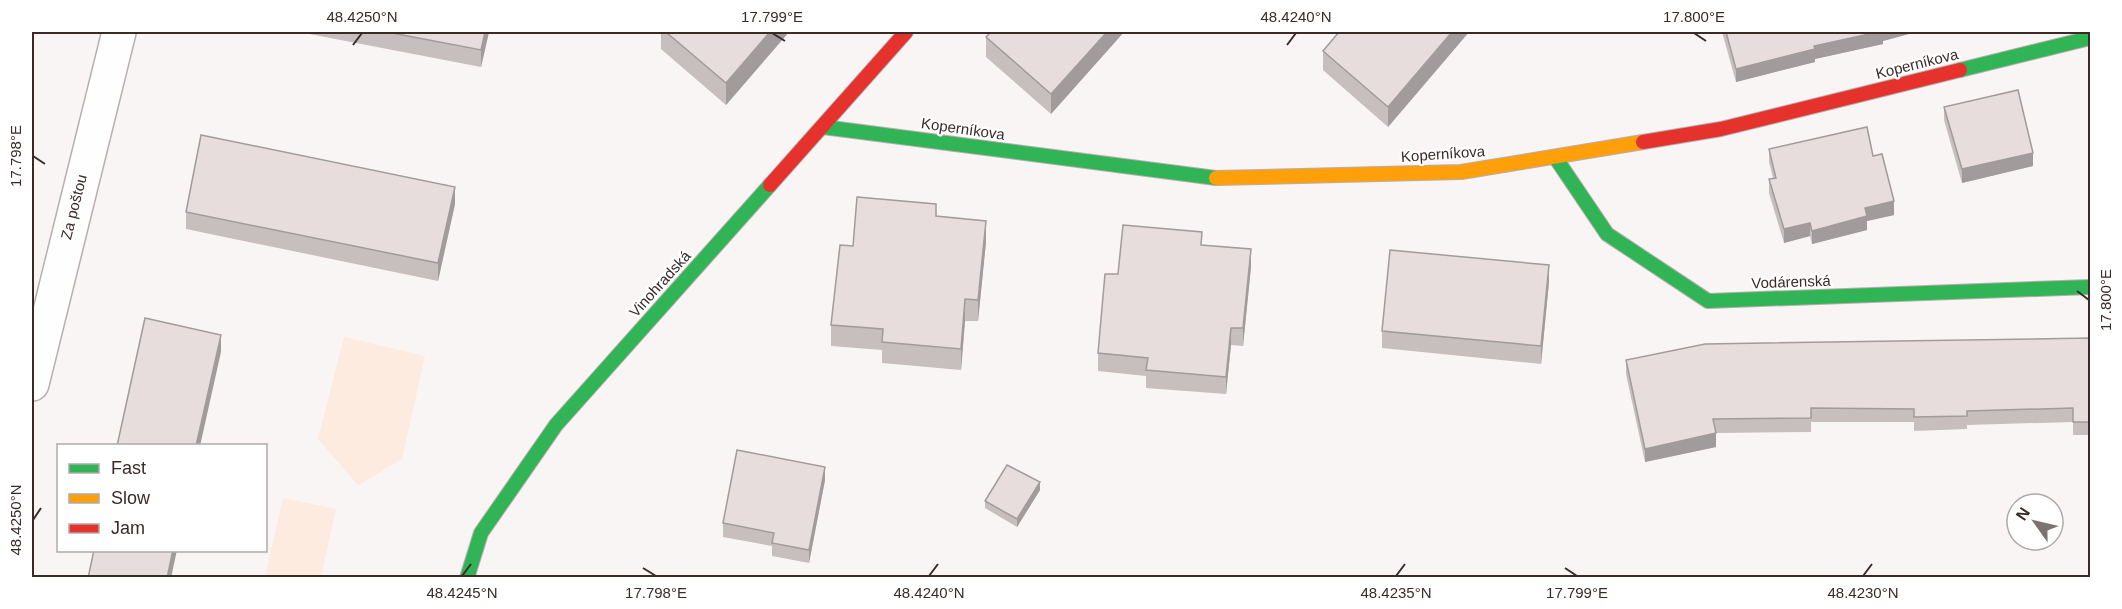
<svg xmlns="http://www.w3.org/2000/svg" width="2122" height="609" font-family="Helvetica,sans-serif">
  <style>
    .green { fill: #fcebde }
    .lines { fill: none; stroke-linecap: round; stroke-linejoin: round }
    .street-casing { stroke: #b7aeae; stroke-width: 36 }
    .fast-casing { stroke: #b7aeae; stroke-width: 16 }
    .slow-casing { stroke: #b7aeae; stroke-width: 16 }
    .jam-casing { stroke: #b7aeae; stroke-width: 16 }
    .street { stroke: #fefefe; stroke-width: 33 }
    .fast { stroke: #30b455; stroke-width: 14 }
    .slow { stroke: #ff9f0a; stroke-width: 14 }
    .jam { stroke: #e5322d; stroke-width: 14 }
    .wall { fill: #c7bebe }
    .shaded-wall { fill: #a29b9b }
    .building { fill: #e7dddd; stroke: #a29b9b; stroke-width: 1.5 }
    .ticks { fill: none; stroke: #3a2b29; stroke-width: 2 }
    .labels { text-anchor: middle; stroke-width: 4.5; stroke-linejoin: round; paint-order: stroke }
    .street-label { font-size: 15px; fill: #3a2b29; stroke: #fff }
    .neatline { fill: none; stroke: #3a2b29; stroke-width: 2 }
    .ticks-label { font-size: 15px; text-anchor: middle; fill: #3a2b29 }
  </style>
  <rect width="100%" height="100%" fill="#faf5f5"/>
  <g class="green">
    <polygon points="344,337 425,356 402,459 358,485 318,439"/>
    <polygon points="283,498 336,509 321,577 265,577"/>
  </g>
  <g class="lines">
    <g class="street-casing">
      <polyline id="street" points="32,384 119,32"/>
    </g>
    <g class="fast-casing">
      <g id="fast">
        <polyline points="1960,70 2090,38"/>
        <polyline points="823,127 1216,178"/>
        <polyline points="1555,157 1607,234 1708,301 2090,287"/>
        <polyline points="467,578 481,533 556,425 770,185"/>
      </g>
    </g>
    <g class="slow-casing">
      <polyline id="slow" points="1216,178 1461,172 1643,142"/>
    </g>
    <g class="jam-casing">
      <g id="jam">
        <polyline points="1643,142 1721,129 1960,70"/>
        <polyline points="770,185 906,32"/>
      </g>
    </g>
    <use href="#street" class="street"/>
    <use href="#fast" class="fast"/>
    <use href="#slow" class="slow"/>
    <use href="#jam" class="jam"/>
  </g>
  <g class="wall">
    <polygon points="299,32 489,32 481,67"/>
    <polygon points="661,32 789,32 726,105 661,49"/>
    <polygon points="1124,32 1051,114 986,57 986,37"/>
    <polygon points="1469,32 1388,127 1323,70 1323,51"/>
    <polygon points="1722,32 1916,32 1883,41 1883,44 1815,59 1815,62 1736,82"/>
    <polygon points="1944,107 2033,166 1962,183 1944,120"/>
    <polygon points="1769,149 1873,156 1894,215 1867,221 1867,230 1812,244 1810,236 1784,243 1769,193 1769,179 1773,178 1769,162"/>
    <polygon points="2089,173 2091,173 2091,192 2089,187"/>
    <polygon points="455,204 438,281 186,229 186,212"/>
    <polygon points="936,216 986,242 978,321 965,321 961,370 882,363 882,350 831,346 831,325 853,246"/>
    <polygon points="1202,245 1251,267 1243,346 1231,345 1226,394 1146,388 1146,376 1098,371 1098,353"/>
    <polygon points="1549,282 1541,364 1382,348 1382,331"/>
    <polygon points="2091,338 2091,435 2073,435 2073,422 1967,425 1967,429 1914,431 1914,422 1811,422 1811,432 1716,433 1716,447 1645,462 1626,374 1626,360"/>
    <polygon points="825,480 809,563 772,556 772,546 723,537 723,523"/>
    <polygon points="1040,490 1017,527 985,508 985,501"/>
  </g>
  <g class="shaded-wall">
    <polygon points="485,32 489,32 481,67 481,50"/>
    <polygon points="770,32 789,32 726,105 726,83"/>
    <polygon points="1107,32 1124,32 1051,114 1051,94"/>
    <polygon points="1452,32 1469,32 1388,127 1388,107"/>
    <polygon points="1878,32 1916,32 1883,41 1883,44 1815,59 1815,62 1736,82 1736,69 1814,46"/>
    <polygon points="2033,153 2033,166 1962,183 1962,169"/>
    <polygon points="455,187 455,204 438,281 438,263"/>
    <polygon points="1894,201 1894,215 1867,221 1867,230 1812,244 1812,231 1865,208"/>
    <polygon points="986,221 986,242 978,321 978,300"/>
    <polygon points="1810,223 1810,236 1784,243 1784,229"/>
    <polygon points="1251,249 1251,267 1243,346 1243,328"/>
    <polygon points="1549,265 1549,282 1541,364 1541,346"/>
    <polygon points="965,299 965,321 961,370 961,349"/>
    <polygon points="1231,328 1231,345 1226,394 1226,377"/>
    <polygon points="221,335 221,352 200,446 196,446"/>
    <polygon points="1716,433 1716,447 1645,462 1645,449"/>
    <polygon points="825,467 825,480 809,563 809,550"/>
    <polygon points="1040,482 1040,490 1017,527 1017,519"/>
    <polygon points="173,550 177,550 171,578 167,578"/>
  </g>
  <g class="building">
    <polygon points="387,32 485,32 481,50"/>
    <polygon points="666,32 770,32 726,83"/>
    <polygon points="991,32 1107,32 1051,94 986,37"/>
    <polygon points="1339,32 1452,32 1388,107 1323,51"/>
    <polygon points="1726,32 1878,32 1814,46 1815,49 1736,69"/>
    <polygon points="2018,90 2033,153 1962,169 1944,107"/>
    <polygon points="1867,127 1873,156 1882,154 1894,201 1865,208 1867,216 1812,231 1810,223 1784,229 1769,179 1776,178 1769,149"/>
    <polygon points="201,135 455,187 438,263 186,212"/>
    <polygon points="857,197 936,204 936,216 986,221 978,300 965,299 961,349 882,342 883,329 831,325 840,245 853,246"/>
    <polygon points="1123,225 1202,232 1201,245 1251,249 1243,328 1231,328 1226,377 1146,370 1148,358 1098,353 1105,274 1118,274"/>
    <polygon points="1390,250 1549,265 1541,346 1382,331"/>
    <polygon points="145,318 221,335 196,446 117,446"/>
    <polygon points="2091,338 2091,422 2073,422 2073,408 1967,411 1967,416 1914,417 1914,409 1811,408 1811,418 1713,419 1716,433 1645,449 1626,360 1705,344"/>
    <polygon points="737,450 825,467 809,550 772,543 774,533 723,523"/>
    <polygon points="1007,465 1040,482 1017,519 985,501"/>
    <polygon points="94,550 173,550 167,578 88,578"/>
  </g>
  <path class="ticks" d="M 772,33 L 785,41M 1694,33 L 1706,41M 353,45 L 362,33M 1287,45 L 1296,33M 33,156 L 45,164M 2077,291 L 2089,300M 33,520 L 41,508M 643,568 L 656,576M 1565,568 L 1577,576M 462,576 L 471,564M 929,576 L 938,564M 1396,576 L 1405,564M 1863,576 L 1872,564"/>
  <g class="labels">
    <g class="street-label">
      <text transform="translate(1917 64) rotate(-14)" y="5">Koperníkova</text>
      <text transform="translate(963 129) rotate(8)" y="5">Koperníkova</text>
      <text transform="translate(1443 154) rotate(-4)" y="5">Koperníkova</text>
      <text transform="translate(74 207) rotate(-76)" y="5">Za poštou</text>
      <text transform="translate(1791 282) rotate(-2)" y="5">Vodárenská</text>
      <text transform="translate(660 284) rotate(-48)" y="5">Vinohradská</text>
    </g>
  </g>
  <rect width="2122" height="609" fill="none" stroke="#ffffff" stroke-width="66"/>
  <rect x="57" y="444" width="210" height="108" fill="#ffffff" stroke="#b0aaa9" stroke-width="1.5"/>
  <rect x="69" y="464" width="30" height="9" fill="#30b455" stroke="#b0aaa9" stroke-width="1.5"/>
  <text x="111" y="474" font-size="18" fill="#3a2b29">Fast</text>
  <rect x="69" y="494" width="30" height="9" fill="#ff9f0a" stroke="#b0aaa9" stroke-width="1.5"/>
  <text x="111" y="504" font-size="18" fill="#3a2b29">Slow</text>
  <rect x="69" y="524" width="30" height="9" fill="#e5322d" stroke="#b0aaa9" stroke-width="1.5"/>
  <text x="111" y="534" font-size="18" fill="#3a2b29">Jam</text>
  <g transform="translate(2035 522) rotate(304)"><circle r="28" fill="#ffffff" stroke="#b0aaa9" stroke-width="1.5"/>
  <path d="M0-4.5L10 22L0 15L-10 22Z" fill="#7d7270"/>
  <text y="-9" font-size="16" font-weight="bold" text-anchor="middle" fill="#3a2b29">N</text>
  </g>
  <rect x="33" y="33" width="2056" height="543" class="neatline"/>
  <g class="ticks-label">
    <text x="362" y="22">48.4250°N</text>
    <text x="772" y="22">17.799°E</text>
    <text x="1296" y="22">48.4240°N</text>
    <text x="1694" y="22">17.800°E</text>
    <text transform="translate(16 156) rotate(-90)" y="5">17.798°E</text>
    <text transform="translate(2106 300) rotate(-90)" y="5">17.800°E</text>
    <text transform="translate(16 520) rotate(-90)" y="5">48.4250°N</text>
    <text x="462" y="598">48.4245°N</text>
    <text x="656" y="598">17.798°E</text>
    <text x="929" y="598">48.4240°N</text>
    <text x="1396" y="598">48.4235°N</text>
    <text x="1577" y="598">17.799°E</text>
    <text x="1863" y="598">48.4230°N</text>
  </g>
</svg>
